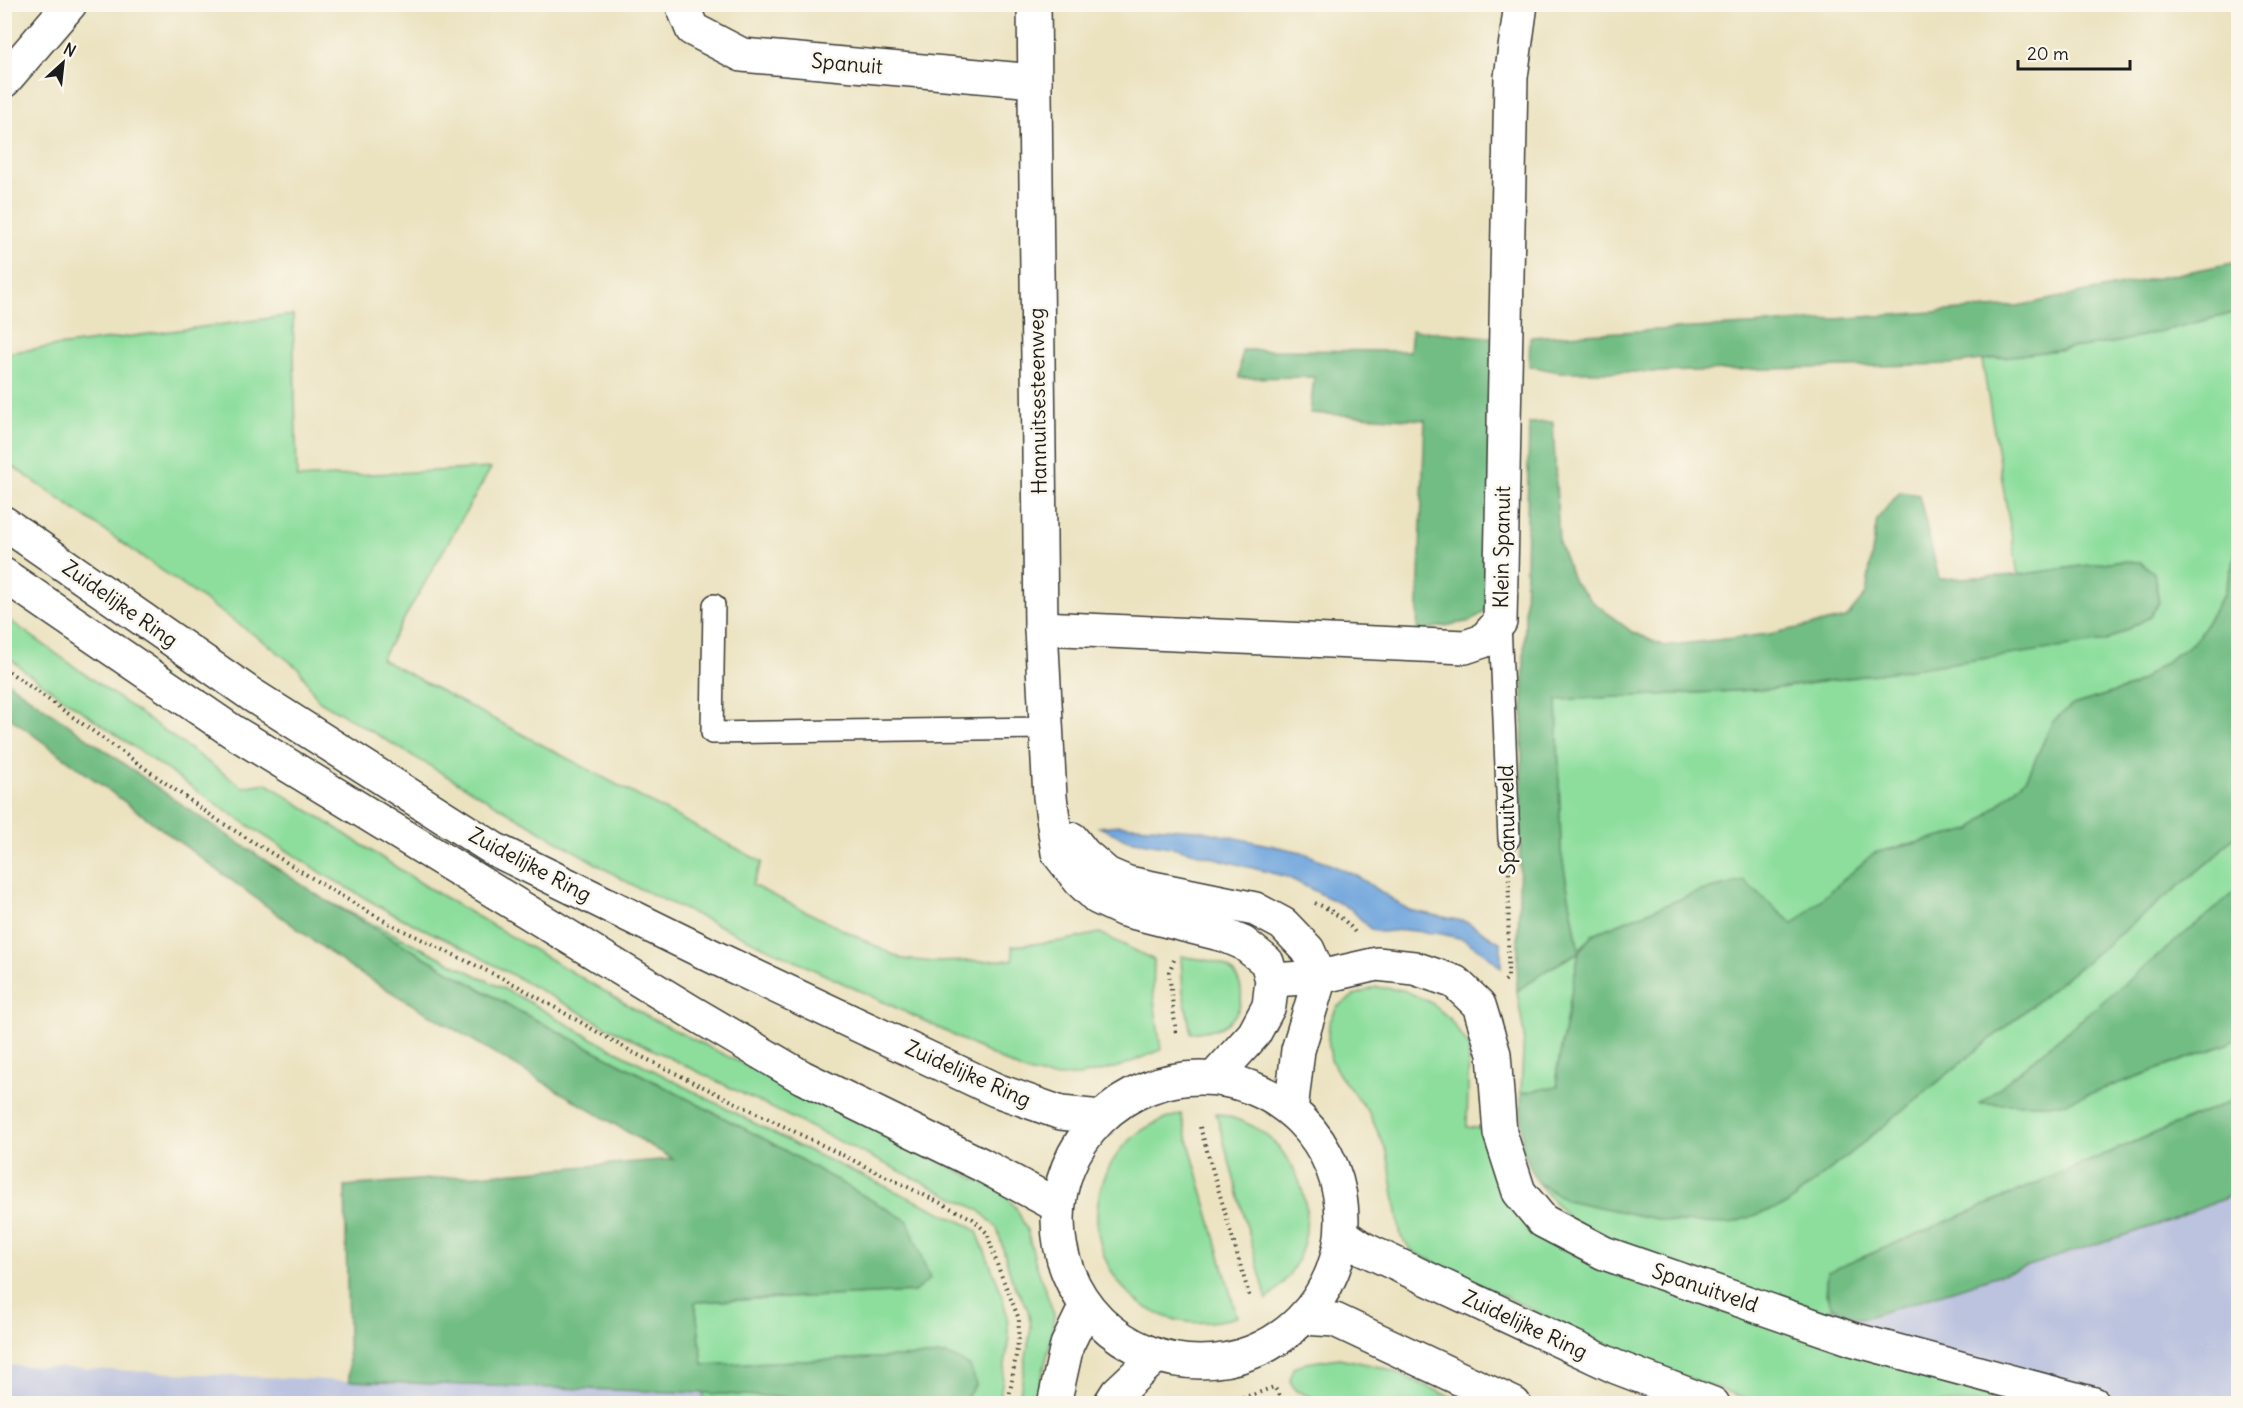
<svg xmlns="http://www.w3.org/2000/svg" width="2243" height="1408" font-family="Delius,sans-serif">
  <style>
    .industrial { fill: #bcc3de }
    .green { fill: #8dde9d; stroke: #547d5c; stroke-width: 1.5 }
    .forest { fill: #72bd84; stroke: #476c50; stroke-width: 1.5 }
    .water { fill: #6fa5dd; stroke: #46607c; stroke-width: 1.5 }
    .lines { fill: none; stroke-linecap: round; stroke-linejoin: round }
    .lane-casing { stroke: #3b3a35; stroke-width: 24 }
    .street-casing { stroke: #3b3a35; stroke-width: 36 }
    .secondary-casing { stroke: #3b3a35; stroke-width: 36 }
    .primary-casing { stroke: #3b3a35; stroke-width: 36 }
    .highway-casing { stroke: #3b3a35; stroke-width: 36 }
    .path { stroke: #3b3a35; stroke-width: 4; stroke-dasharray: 1.5 4.5; stroke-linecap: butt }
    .lane { stroke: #fff; stroke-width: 21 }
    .street { stroke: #fff; stroke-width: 33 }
    .secondary { stroke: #fff; stroke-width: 33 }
    .primary { stroke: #fff; stroke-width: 33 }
    .highway { stroke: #fff; stroke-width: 33 }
    .labels { text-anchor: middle; stroke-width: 5; stroke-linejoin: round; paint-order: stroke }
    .street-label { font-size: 21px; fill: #1c1c1c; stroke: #fbf7ec }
  </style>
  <rect width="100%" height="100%" fill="#fbf7ec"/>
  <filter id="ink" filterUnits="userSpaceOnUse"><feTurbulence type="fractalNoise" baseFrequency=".0167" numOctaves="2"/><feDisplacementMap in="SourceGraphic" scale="12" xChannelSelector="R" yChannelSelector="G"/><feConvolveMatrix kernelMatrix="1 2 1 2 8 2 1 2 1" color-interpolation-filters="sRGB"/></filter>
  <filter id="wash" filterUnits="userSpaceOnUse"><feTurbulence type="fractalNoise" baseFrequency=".008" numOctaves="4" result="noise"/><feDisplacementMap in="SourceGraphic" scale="24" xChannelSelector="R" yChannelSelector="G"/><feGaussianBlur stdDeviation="1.35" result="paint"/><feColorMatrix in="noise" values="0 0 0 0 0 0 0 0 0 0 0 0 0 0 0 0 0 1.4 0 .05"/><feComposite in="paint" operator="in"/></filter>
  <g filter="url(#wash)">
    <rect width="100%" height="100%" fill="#ebe2c0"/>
    <g class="industrial">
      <polygon points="2238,1193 2238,1403 2045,1403 1822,1314 1834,1308 1861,1319 2166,1222"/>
      <polygon points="5,1365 349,1381 703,1393 704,1403 5,1404"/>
    </g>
    <g class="green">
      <polygon points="2238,312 2238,545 2224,594 2195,641 2131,687 2073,705 2053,721 2027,778 1971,830 1874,853 1793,925 1744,881 1698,892 1593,934 1579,952 1557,1070 1558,1087 1521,1093 1524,1035 1517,991 1545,971 1579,952 1561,852 1557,700 1772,689 1960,661 2140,562 2117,561 2018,575 1982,360 2118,342"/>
      <polygon points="293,315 297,478 491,468 381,659 762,862 752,885 902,959 934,962 1013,960 1012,946 1062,941 1100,933 1154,960 1153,993 1161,1050 1118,1067 1079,1076 1050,1077 1023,1071 931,1024 634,886 318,700 299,669 270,646 5,461 5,353"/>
      <polygon points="5,617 243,787 266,783 427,887 650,1018 1002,1192 1016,1208 1027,1230 1036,1264 1054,1314 1052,1337 1035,1403 1022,1403 1020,1393 1031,1327 1028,1310 1012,1280 997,1228 979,1210 605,1026 467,950 391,913 320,872 222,808 27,673 5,654"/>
      <polygon points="2238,832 2238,889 2151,964 2061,1104 2225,1045 2238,1038 2238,1098 1828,1272 1826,1295 1834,1308 1822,1314 1629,1250 1571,1221 1537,1182 1566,1200 1786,1205 2211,860"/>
      <polygon points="325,900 522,998 584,1034 796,1145 968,1225 977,1232 1000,1289 1007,1315 1009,1339 999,1403 951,1403 966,1398 948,1355 703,1365 695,1302 914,1292 770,1142 517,1010"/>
      <path d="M 1181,956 C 1193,959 1212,959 1223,965 C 1248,977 1247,1013 1223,1026 C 1214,1031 1201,1031 1191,1033 L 1183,992 Z"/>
      <path d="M 1376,987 L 1403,990 L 1430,1002 L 1449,1018 L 1469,1046 L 1467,1127 L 1484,1129 L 1491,1162 L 1503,1190 L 1548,1241 L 1618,1276 L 1797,1334 L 2045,1403 L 1762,1403 C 1641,1367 1527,1307 1413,1252 L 1401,1237 L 1387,1152 L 1369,1113 L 1340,1076 L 1331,1060 L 1328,1038 L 1329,1024 L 1337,1007 L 1355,995 Z"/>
      <path d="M 1216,1113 C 1233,1118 1249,1122 1263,1133 C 1302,1163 1320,1219 1295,1265 C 1288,1279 1278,1289 1267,1300 Z"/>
      <path d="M 1181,1114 L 1237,1317 C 1221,1321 1205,1324 1188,1322 C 1096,1310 1065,1193 1136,1135 C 1149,1124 1165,1119 1181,1114 Z"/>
      <polygon points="1339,1358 1385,1368 1465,1403 1328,1403 1296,1391 1290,1381 1293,1368 1306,1363"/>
      <polygon points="703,1393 915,1403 704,1403"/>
    </g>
    <g class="forest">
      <polygon points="2238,262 2238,312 2118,342 1951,364 1657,372 1559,372 1529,366 1530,337 1766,324 2017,306"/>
      <polygon points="1412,330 1498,338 1490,607 1471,621 1417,631 1425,420 1310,413 1314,377 1239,378 1242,350 1410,351"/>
      <polygon points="1553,422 1559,543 1574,582 1592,601 1632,632 1664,646 1769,634 1846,618 1866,594 1877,519 1900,492 1919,495 1939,579 2018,575 2117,561 2140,562 2154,573 2159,602 2150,617 2106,641 1772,689 1557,700 1561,852 1579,951 1593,934 1698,892 1744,881 1793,924 1874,853 1971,830 2027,778 2053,721 2073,705 2131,687 2195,641 2224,594 2238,545 2238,832 2211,860 1786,1205 1729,1224 1670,1222 1566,1200 1537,1182 1522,1148 1521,1093 1558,1086 1557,1070 1579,952 1545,971 1517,991 1529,423"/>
      <polygon points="5,680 188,809 325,900 517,1010 770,1142 908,1221 930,1279 914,1292 695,1302 703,1365 948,1355 970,1366 976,1384 966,1398 951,1403 915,1404 703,1393 349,1381 345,1186 673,1159 351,968 5,714"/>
      <polygon points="2238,889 2238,1038 2225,1045 2061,1104 1980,1104"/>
      <path d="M 2238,1098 L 2238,1193 L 2166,1222 L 1861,1319 C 1829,1306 1824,1308 1828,1272 Z"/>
    </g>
    <polygon class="water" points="1119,825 1198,830 1302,852 1357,876 1409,910 1467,922 1501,943 1501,968 1487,955 1463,939 1442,934 1404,930 1381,932 1371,930 1351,909 1287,877 1176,848 1128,840 1099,827"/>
  </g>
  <g filter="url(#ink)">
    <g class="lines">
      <g class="lane-casing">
        <g id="lane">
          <polyline points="714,605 712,733 1046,728"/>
          <polyline points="1500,622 1509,839"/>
        </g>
      </g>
      <g class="street-casing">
        <g id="street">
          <polyline points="682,4 692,29 742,55 1035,81"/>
          <polyline points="4,81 70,4"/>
          <polyline points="1041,628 1465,647 1483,641 1500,622 1511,77 1521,4"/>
          <polyline points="1272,980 1320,977 1377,964 1414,968 1455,982 1479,1005 1494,1054 1500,1133 1519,1192 1543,1221 1604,1253 1852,1339 2094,1404"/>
        </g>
      </g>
      <g class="secondary-casing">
        <g id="secondary">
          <polyline points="1034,4 1041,628 1050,797 1058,853 1080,881 1098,898 1124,910 1224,935 1243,943 1267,962 1272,980 1269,1006 1254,1034 1214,1078"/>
          <polyline points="1072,839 1084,854 1107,874 1128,883 1255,909 1283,924 1308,950 1320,977 1298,1050 1291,1110"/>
        </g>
      </g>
      <g class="primary-casing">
        <g id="primary">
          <polyline points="1054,1404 1067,1345 1086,1306"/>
          <polyline points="1110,1404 1117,1393 1156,1356"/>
        </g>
      </g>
      <g class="highway-casing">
        <g id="highway">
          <polyline points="4,523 252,695 494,849 718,959 996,1090 1061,1113 1101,1117"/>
          <polyline points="4,575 232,731 690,1011 802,1077 982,1165 1058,1206"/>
          <circle cx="1200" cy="1220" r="142"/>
          <polyline points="1343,1235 1364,1249 1616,1367 1713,1404"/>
          <polyline points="1303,1318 1335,1320 1514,1404"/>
        </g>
      </g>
      <g class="path">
        <polyline points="4,668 219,821 338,894 390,924 516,985 634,1053 973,1219 987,1233 998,1267 1019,1319 1018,1343 1008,1404"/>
        <path d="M 1315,903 C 1330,909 1347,920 1356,934"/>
        <polyline points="1174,960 1169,972 1176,1033"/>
        <polyline points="1505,981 1508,978 1509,866"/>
        <polyline points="1200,1127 1250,1298"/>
        <polyline points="1213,1404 1252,1395 1274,1387 1286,1404"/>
      </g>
      <use href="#lane" class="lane"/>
      <use href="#street" class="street"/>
      <use href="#secondary" class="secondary"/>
      <use href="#primary" class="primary"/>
      <use href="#highway" class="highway"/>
    </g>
  </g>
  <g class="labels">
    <g class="street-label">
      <text transform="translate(847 64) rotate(5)" y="7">Spanuit</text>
      <text transform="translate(1038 401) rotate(-91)" y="7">Hannuitsesteenweg</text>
      <text transform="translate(1502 547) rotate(-89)" y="7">Klein Spanuit</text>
      <text transform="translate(120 604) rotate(35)" y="7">Zuidelijke Ring</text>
      <text transform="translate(1507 820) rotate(-91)" y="7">Spanuitveld</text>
      <text transform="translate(530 865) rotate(28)" y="7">Zuidelijke Ring</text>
      <text transform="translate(968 1074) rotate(24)" y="7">Zuidelijke Ring</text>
      <text transform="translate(1705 1288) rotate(19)" y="7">Spanuitveld</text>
      <text transform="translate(1525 1325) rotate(25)" y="7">Zuidelijke Ring</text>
    </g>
  </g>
  <rect width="2243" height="1408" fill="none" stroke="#fbf7ec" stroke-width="24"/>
  <g transform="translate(63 63) rotate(27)" stroke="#fbf7ec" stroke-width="4.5" paint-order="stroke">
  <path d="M0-4.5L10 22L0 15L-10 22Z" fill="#1c1c1c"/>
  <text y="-9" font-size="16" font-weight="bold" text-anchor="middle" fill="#1c1c1c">N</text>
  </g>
  <path d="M2018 60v9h112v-9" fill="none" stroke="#1c1c1c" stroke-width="3"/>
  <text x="2027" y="60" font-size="18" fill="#1c1c1c" stroke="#fbf7ec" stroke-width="4.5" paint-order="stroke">20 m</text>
</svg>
